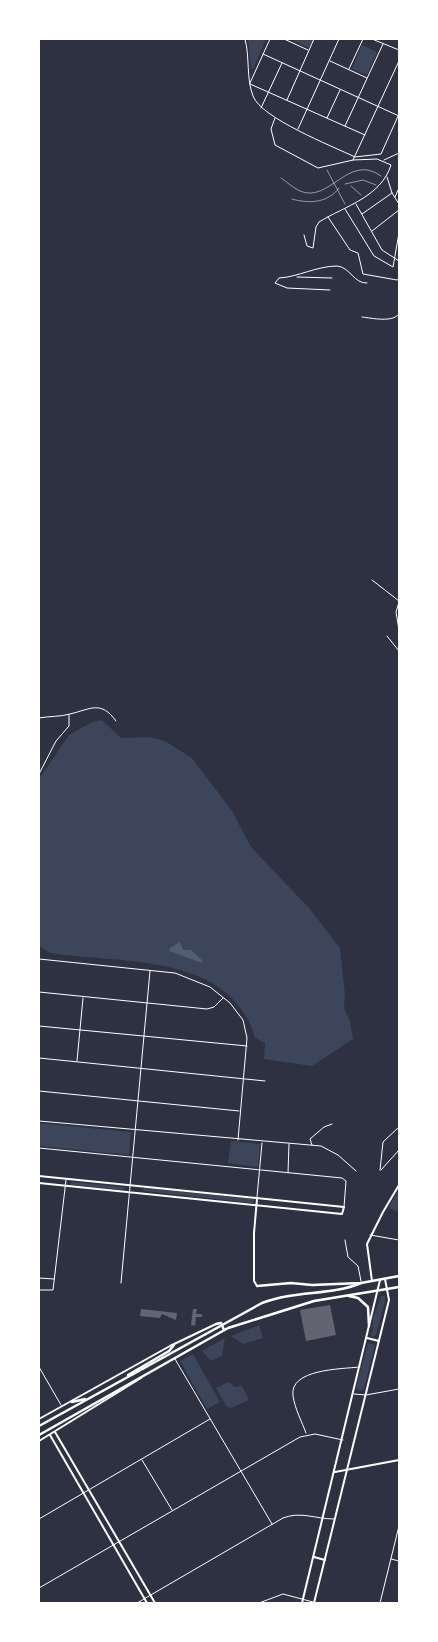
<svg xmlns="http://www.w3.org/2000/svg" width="438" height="1642" font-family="Georgia,serif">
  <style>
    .green { fill: #3c4559 }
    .water { fill: #4f5d75 }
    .building { fill: #626471 }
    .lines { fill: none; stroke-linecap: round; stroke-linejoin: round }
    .path { stroke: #fff; stroke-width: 0.5 }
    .pedestrian { stroke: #fff; stroke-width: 1 }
    .minor { stroke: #fff; stroke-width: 1 }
    .tertiary { stroke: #fff; stroke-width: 2 }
    .secondary { stroke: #fff; stroke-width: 2 }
    .primary { stroke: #fff; stroke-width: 2.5 }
  </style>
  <rect width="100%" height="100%" fill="#2d3142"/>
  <g class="green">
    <polygon points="248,39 266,39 253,69 251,68"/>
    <polygon points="295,39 314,39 309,48 294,41"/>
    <polygon points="362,45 377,52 367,75 352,69"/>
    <path d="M 102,720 L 121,738 L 149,737 L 165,741 L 192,758 L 232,811 L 251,847 L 309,908 L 340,948 L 345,995 L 344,1008 L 350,1021 L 353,1039 L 312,1066 L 264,1059 L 265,1043 L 255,1038 C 231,952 120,964 50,953 L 39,946 L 39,779 L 69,735 L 92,722 Z"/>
    <polygon points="39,1123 131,1132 129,1155 39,1146"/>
    <polygon points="231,1141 260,1144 258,1167 228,1163"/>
    <polygon points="71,1182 125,1187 124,1190 71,1185"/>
    <polygon points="144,1188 254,1199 253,1203 143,1191"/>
    <polygon points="399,1190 399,1212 388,1208"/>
    <polygon points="381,1296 385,1296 385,1301 376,1335 372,1337 369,1333 372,1333 373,1318"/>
    <polygon points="259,1325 263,1338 243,1344 231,1336"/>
    <polygon points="225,1338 222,1356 211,1361 202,1351"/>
    <polygon points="368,1343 375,1345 364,1389 360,1391 356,1387"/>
    <polygon points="193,1354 220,1402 207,1409 180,1361"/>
    <polygon points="228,1382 235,1387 242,1386 249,1400 231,1408 227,1407 216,1388"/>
  </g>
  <polygon class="water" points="180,942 183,950 191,950 202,960 202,963 169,951 170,948"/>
  <g class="building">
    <polygon points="330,1305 336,1335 306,1341 300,1310"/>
    <polygon points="141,1309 177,1313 176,1320 162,1314 160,1318 140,1316"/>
    <polygon points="193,1309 197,1309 196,1314 202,1314 202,1317 196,1317 195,1326 191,1325"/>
  </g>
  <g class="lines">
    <g class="path">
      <polyline points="327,170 345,204"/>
      <path d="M 281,178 C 287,182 293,188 300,191 C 329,204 349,152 381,176"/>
      <polyline points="345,184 363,180 376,185"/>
      <polyline points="351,186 361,195"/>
      <path d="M 292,199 C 309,204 328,203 339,188"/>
    </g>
    <g class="pedestrian">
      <polyline points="261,108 282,63"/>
      <polyline points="77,1061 83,998"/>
      <polyline points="380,1170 383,1142 399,1127"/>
      <polyline points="381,1170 399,1150"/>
    </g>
    <g class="minor">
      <path d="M 245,39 C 250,57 246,78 253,96 C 261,118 332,146 355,157 L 381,154 L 399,114"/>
      <polyline points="284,39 308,50"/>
      <polyline points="372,39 399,50"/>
      <polyline points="263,54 399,116"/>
      <polyline points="330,61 367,78"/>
      <polyline points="349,69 363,39"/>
      <polyline points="250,83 270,39"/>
      <polyline points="250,84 365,135"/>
      <polyline points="287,100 314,39"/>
      <path d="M 275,118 L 271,129 L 275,145 L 318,168 L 353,160 L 377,159 L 391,165 C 381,197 345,206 319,222 L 316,227 L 313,248 L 307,246 L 304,235"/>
      <polyline points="327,118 340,90"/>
      <polyline points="345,126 383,44"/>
      <polyline points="298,129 339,39"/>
      <polyline points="353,160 399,61"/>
      <polyline points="384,160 399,153"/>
      <polyline points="387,177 392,193 399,204"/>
      <polyline points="395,197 399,188"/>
      <polyline points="356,204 382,250 399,261"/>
      <polyline points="345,209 374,256 393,267 399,233"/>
      <polyline points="362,214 392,193"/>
      <polyline points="328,217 350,250 358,253 363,274 397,280 399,279"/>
      <polyline points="372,231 399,210"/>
      <polyline points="297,277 332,278"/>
      <path d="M 330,290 L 287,288 L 275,283 L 279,278 C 298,277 317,266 337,266 C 350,267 354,284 367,283"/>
      <path d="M 362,317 C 372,318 392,323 399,314"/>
      <polyline points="372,580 399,601"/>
      <polyline points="399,602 396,612 399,630"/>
      <polyline points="387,636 399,651"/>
      <path d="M 39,718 C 49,716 60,717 70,714 C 91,709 101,700 116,721"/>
      <polyline points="39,774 56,741 69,726 69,715"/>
      <polyline points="39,959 175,973 210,987 230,1003 243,1020 247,1038 238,1140"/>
      <polyline points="39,992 207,1009 214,1007 223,998"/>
      <polyline points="39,1026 247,1046"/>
      <polyline points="39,1058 265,1081"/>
      <polyline points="39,1091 239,1111"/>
      <polyline points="39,1121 321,1146 338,1155 356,1171"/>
      <polyline points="312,1145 310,1139 324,1127 332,1124"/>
      <polyline points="39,1148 342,1178 346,1181 344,1207"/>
      <polyline points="288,1173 289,1144"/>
      <polyline points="257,1197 262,1143"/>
      <polyline points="370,1235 399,1240"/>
      <polyline points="345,1240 348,1257 358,1266 361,1281"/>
      <polyline points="39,1278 54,1279"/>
      <polyline points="121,1283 150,971"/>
      <polyline points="39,1290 53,1290 66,1180"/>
      <polyline points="175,1359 272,1524"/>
      <polyline points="39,1367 61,1405"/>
      <polyline points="354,1394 366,1395 399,1389"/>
      <path d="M 306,1433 C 302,1422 295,1409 293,1396 C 289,1369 341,1369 360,1367"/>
      <polyline points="142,1460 172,1510"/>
      <polyline points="39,1519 210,1419"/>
      <polyline points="391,1559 399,1561"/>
      <polyline points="39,1588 300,1437 315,1434 343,1440"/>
      <path d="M 137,1603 L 283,1518 C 301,1511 315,1519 334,1519"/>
      <polyline points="259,1603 283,1594 313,1602"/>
      <polyline points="380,1603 399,1526"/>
    </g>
    <g class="tertiary">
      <polyline points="39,1176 344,1207 342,1214 39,1183"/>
      <polyline points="257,1199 254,1233 254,1281 257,1286"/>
      <polyline points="372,1281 367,1244 383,1212 399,1185"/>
      <polyline points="39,1419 170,1346 216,1324"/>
      <polyline points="55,1432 155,1603"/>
      <polyline points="50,1435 147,1603"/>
      <polyline points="39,1441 141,1378"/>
      <polyline points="335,1472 399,1460"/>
    </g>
    <g class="secondary">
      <polyline points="367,1338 379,1341"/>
      <polyline points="314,1557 325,1560"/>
      <polyline points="302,1603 380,1280"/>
      <polyline points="314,1603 389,1300 385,1279"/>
    </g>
    <g class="primary">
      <polyline points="257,1286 291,1283 312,1285 361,1283 399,1276"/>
      <polyline points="349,1296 358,1298 368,1307 369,1326"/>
      <polyline points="216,1324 221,1323 224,1330"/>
      <polyline points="128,1375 169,1351 174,1345"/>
      <polyline points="72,1402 85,1399"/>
      <path d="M 39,1426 L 262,1303 C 296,1290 331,1296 361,1283"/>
      <polyline points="39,1435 228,1328 314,1301 399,1287"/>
    </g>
  </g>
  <rect width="438" height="1642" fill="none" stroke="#ffffff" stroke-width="80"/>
</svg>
